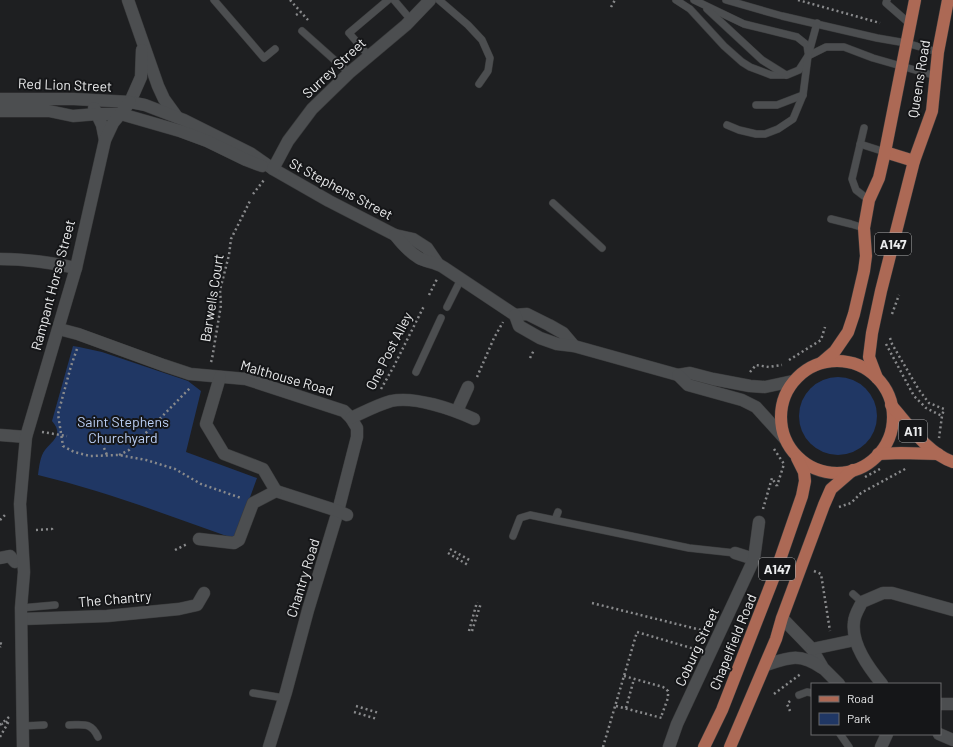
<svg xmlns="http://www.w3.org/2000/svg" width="953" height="747" font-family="Barlow,sans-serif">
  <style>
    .green { fill: #203764 }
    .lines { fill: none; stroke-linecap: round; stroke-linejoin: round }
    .lane-casing { stroke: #3a3b3c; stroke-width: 8 }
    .street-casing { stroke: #3a3b3c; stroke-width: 13 }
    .secondary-casing { stroke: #3a3b3c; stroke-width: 13 }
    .primary-casing { stroke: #3a3b3c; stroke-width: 13 }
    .path { stroke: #898a8c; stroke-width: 2.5; stroke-dasharray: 2 3; stroke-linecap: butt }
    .lane { stroke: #4c4e50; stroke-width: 7 }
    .street { stroke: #4c4e50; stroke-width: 12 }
    .secondary { stroke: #4c4e50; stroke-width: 12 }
    .primary { stroke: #ac6955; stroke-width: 12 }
    .labels { text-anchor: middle; stroke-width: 4; stroke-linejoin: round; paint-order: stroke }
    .shield { fill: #151618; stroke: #aaabac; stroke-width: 1 }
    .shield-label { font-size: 13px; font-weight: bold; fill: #eaebec }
    .street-label { font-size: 14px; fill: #eaebec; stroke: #151618 }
    .park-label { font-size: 14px; fill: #bed2f8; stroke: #151618 }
  </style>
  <rect width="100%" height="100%" fill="#1e1f21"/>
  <g class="green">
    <path d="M 73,346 L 79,347 L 102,352 L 188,381 L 201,391 L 186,452 L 257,478 L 235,539 C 170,516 105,491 38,475 C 39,468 40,456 45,450 C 53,440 64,435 52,421 Z"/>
    <circle cx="838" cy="416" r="39"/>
  </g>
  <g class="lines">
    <g class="lane-casing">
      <g id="lane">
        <polyline points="214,0 264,58 275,49"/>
        <polyline points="394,0 411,20"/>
        <polyline points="439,0 468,25 482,40 490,58 488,71 479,84"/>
        <polyline points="676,0 690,9 724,46 742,62 750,67 771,75 787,75 799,70 808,56 826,47 844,47 873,58 936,76"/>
        <polyline points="694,0 744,24 797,37 807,45 808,52"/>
        <polyline points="726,0 782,16 877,38 906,43 938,52"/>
        <polyline points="887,0 886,3 910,24"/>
        <polyline points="707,9 762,60 786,75"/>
        <polyline points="302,31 349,73"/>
        <polyline points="369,56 349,33 388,0"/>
        <polyline points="756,105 777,105 803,95"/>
        <polyline points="727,125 739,130 756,134 765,134 778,129 793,119 803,95 808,56 817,23"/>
        <polyline points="864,128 852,179 856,190 869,200"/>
        <polyline points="860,144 885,152"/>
        <polyline points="553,203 602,248"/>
        <polyline points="831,219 851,224 864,228"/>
        <polyline points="447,307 461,279"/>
        <polyline points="416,372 441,318"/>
        <polyline points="555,520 558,512"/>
        <polyline points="513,536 520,518 530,515 689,548 735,553"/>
        <polyline points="853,594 862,602"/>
        <polyline points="21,608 55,605"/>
        <polyline points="253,693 284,698"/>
        <polyline points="799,695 807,692 812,693"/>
        <path d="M 69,725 C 84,725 91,722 98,737"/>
        <polyline points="23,726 44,725"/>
        <polyline points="840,734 849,747"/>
      </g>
    </g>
    <g class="street-casing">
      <g id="street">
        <polyline points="128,0 158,86 164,99 177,117"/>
        <polyline points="130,102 141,77 142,50"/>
        <path d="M 0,259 C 28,259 49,262 76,268"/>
        <polyline points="59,329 78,334 163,365 190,374 246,379 344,411 351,418 357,428 357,437 338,511 308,610 286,692 269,747"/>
        <polyline points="457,411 468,387"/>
        <path d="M 351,418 C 364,412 377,405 391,401 C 415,396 452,409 474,419"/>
        <polyline points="0,435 26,437"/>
        <polyline points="276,491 338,511 347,515"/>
        <polyline points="199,539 234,543 239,540 253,503 276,491 263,469 224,454 206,424 220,377"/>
        <polyline points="735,553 754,559"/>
        <polyline points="0,558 10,556 15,562"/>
        <polyline points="782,618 812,649 823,668 839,684"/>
        <polyline points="22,619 107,616 179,609 197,605 204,593"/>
        <polyline points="812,649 855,640"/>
        <path d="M 766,665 C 790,657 800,653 822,668"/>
        <path d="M 882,684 C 869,668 851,644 854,622 C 854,616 859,608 862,602 L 883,593 L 892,593 L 953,610"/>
        <polyline points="940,704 953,704"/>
        <polyline points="939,734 953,740"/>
        <polyline points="669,747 677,724 754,559 759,522"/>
        <polyline points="881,747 887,734"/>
      </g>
    </g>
    <g class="secondary-casing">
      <g id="secondary">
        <polyline points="0,99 74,99 130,102 145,105 184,120 250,153 273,169 329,201 395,235 413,239 427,248 438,264"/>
        <polyline points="94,108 102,125 105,140"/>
        <polyline points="0,111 49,111 73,116 97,114 121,114 180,131 207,141 246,160 262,166"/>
        <polyline points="273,169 288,141 312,109 349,73 406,25 430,0"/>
        <path d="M 395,235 C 402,244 409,252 419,258 C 426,262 435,262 443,267 L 515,315 L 527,314 L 549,325 L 563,333 L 574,346"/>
        <polyline points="515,315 519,326 540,338 557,344 574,346 678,375 690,373 713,379 750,386 765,387 793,381"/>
        <polyline points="678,375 688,385 742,400 756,407 785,439"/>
        <polyline points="23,747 21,608 24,572 20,504 26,437 76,268 105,140 113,123 130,102"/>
      </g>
    </g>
    <g class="primary-casing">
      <g id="primary">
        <polyline points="885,152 914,161"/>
        <circle cx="837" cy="417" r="56"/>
        <polyline points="821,363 835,351 848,332 854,314 864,271 866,256 864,228 869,200 879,178 885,152 915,0"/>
        <polyline points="877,378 869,357 872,333 881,291 914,161 932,111 938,52 948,0"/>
        <path d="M 891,405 C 909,425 927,453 953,462"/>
        <polyline points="878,454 901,453 938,454"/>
        <polyline points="704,747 722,710 775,574 802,496 805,481 804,472 797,458"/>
        <polyline points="730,747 776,639 782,618 824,505 831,489 853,470"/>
      </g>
    </g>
    <g class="path">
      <polyline points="290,0 308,20"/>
      <polyline points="798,0 880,23"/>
      <polyline points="611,7 615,0"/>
      <polyline points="296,15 301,12"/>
      <polyline points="253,194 264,180"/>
      <polyline points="429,295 437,279"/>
      <polyline points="892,314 899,295"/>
      <polyline points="890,338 892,344 919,390 929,403 944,409 942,416 939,438"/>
      <polyline points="886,344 914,396 926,408 942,416"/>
      <polyline points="77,349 71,366 58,414 63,446 74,452 90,456 119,455 146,460 175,469 201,484 241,498"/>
      <polyline points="530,358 534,350"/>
      <polyline points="789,360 821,340 825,327"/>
      <polyline points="211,362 212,359 221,305 220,290 229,255 231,239 250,201"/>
      <polyline points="750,372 756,365 769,367 782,365"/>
      <polyline points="477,377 494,338 503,322"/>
      <polyline points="381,389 394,366 424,306"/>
      <polyline points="42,432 67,436"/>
      <polyline points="104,448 107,455"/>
      <polyline points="774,449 784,464 777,486"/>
      <polyline points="119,455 129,450 190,388"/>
      <polyline points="865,477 880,469"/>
      <polyline points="839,507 851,503 861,493 907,468"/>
      <polyline points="763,509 772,478 777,486"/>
      <polyline points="0,520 6,514"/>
      <polyline points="36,530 52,529 53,532"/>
      <polyline points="450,549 471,561"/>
      <polyline points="175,550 187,544"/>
      <polyline points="448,553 468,565"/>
      <polyline points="814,571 821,574 830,631"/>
      <polyline points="592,603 705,631"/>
      <polyline points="469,631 477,602"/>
      <polyline points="472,631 481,603"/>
      <polyline points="0,643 2,644 0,647"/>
      <polyline points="624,676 663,687 668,691 668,698 661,717"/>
      <polyline points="774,694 802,673"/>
      <polyline points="790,701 787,704 790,711"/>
      <polyline points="356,706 379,713"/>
      <polyline points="616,706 662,718"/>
      <polyline points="626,708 634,679"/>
      <polyline points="354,712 377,719"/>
      <polyline points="0,725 9,717"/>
      <polyline points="0,737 9,721 2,724"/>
      <polyline points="603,747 637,632 698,650"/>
    </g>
    <use href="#lane" class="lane"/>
    <use href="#street" class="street"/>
    <use href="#secondary" class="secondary"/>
    <use href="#primary" class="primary"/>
  </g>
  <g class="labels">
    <g class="shield">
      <rect x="875" y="233" width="36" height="22" rx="3"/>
      <rect x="899" y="420" width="28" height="22" rx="3"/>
      <rect x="759" y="558" width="36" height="22" rx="3"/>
    </g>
    <g class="shield-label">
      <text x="893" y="249">A147</text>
      <text x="913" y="436">A11</text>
      <text x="777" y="574">A147</text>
    </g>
    <g class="street-label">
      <text transform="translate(334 68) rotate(-43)" y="5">Surrey Street</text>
      <text transform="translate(919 79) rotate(-81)" y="5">Queens Road</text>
      <text transform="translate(65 85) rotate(2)" y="5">Red Lion Street</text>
      <text transform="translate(341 189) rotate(28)" y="5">St Stephens Street</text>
      <text transform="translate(53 285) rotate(-75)" y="5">Rampant Horse Street</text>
      <text transform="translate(212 298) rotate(-81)" y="5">Barwells Court</text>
      <text transform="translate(389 351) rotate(-63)" y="5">One Post Alley</text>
      <text transform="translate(287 378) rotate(16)" y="5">Malthouse Road</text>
      <text transform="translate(303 578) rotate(-73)" y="5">Chantry Road</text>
      <text transform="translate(115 599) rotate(-5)" y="5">The Chantry</text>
      <text transform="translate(733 642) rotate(-68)" y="5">Chapelfield Road</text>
      <text transform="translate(697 647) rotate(-65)" y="5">Coburg Street</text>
    </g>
    <g class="park-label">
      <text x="123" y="427">Saint Stephens<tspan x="123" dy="16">Churchyard</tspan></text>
    </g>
  </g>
  <rect x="811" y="683" width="130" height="52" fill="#151618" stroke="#6a6b6d"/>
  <rect x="819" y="696" width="20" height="6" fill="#ac6955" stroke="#6a6b6d"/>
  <text x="847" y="703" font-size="12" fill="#eaebec">Road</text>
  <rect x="819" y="713" width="20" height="12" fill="#203764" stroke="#6a6b6d"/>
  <text x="847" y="723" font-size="12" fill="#eaebec">Park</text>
</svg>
